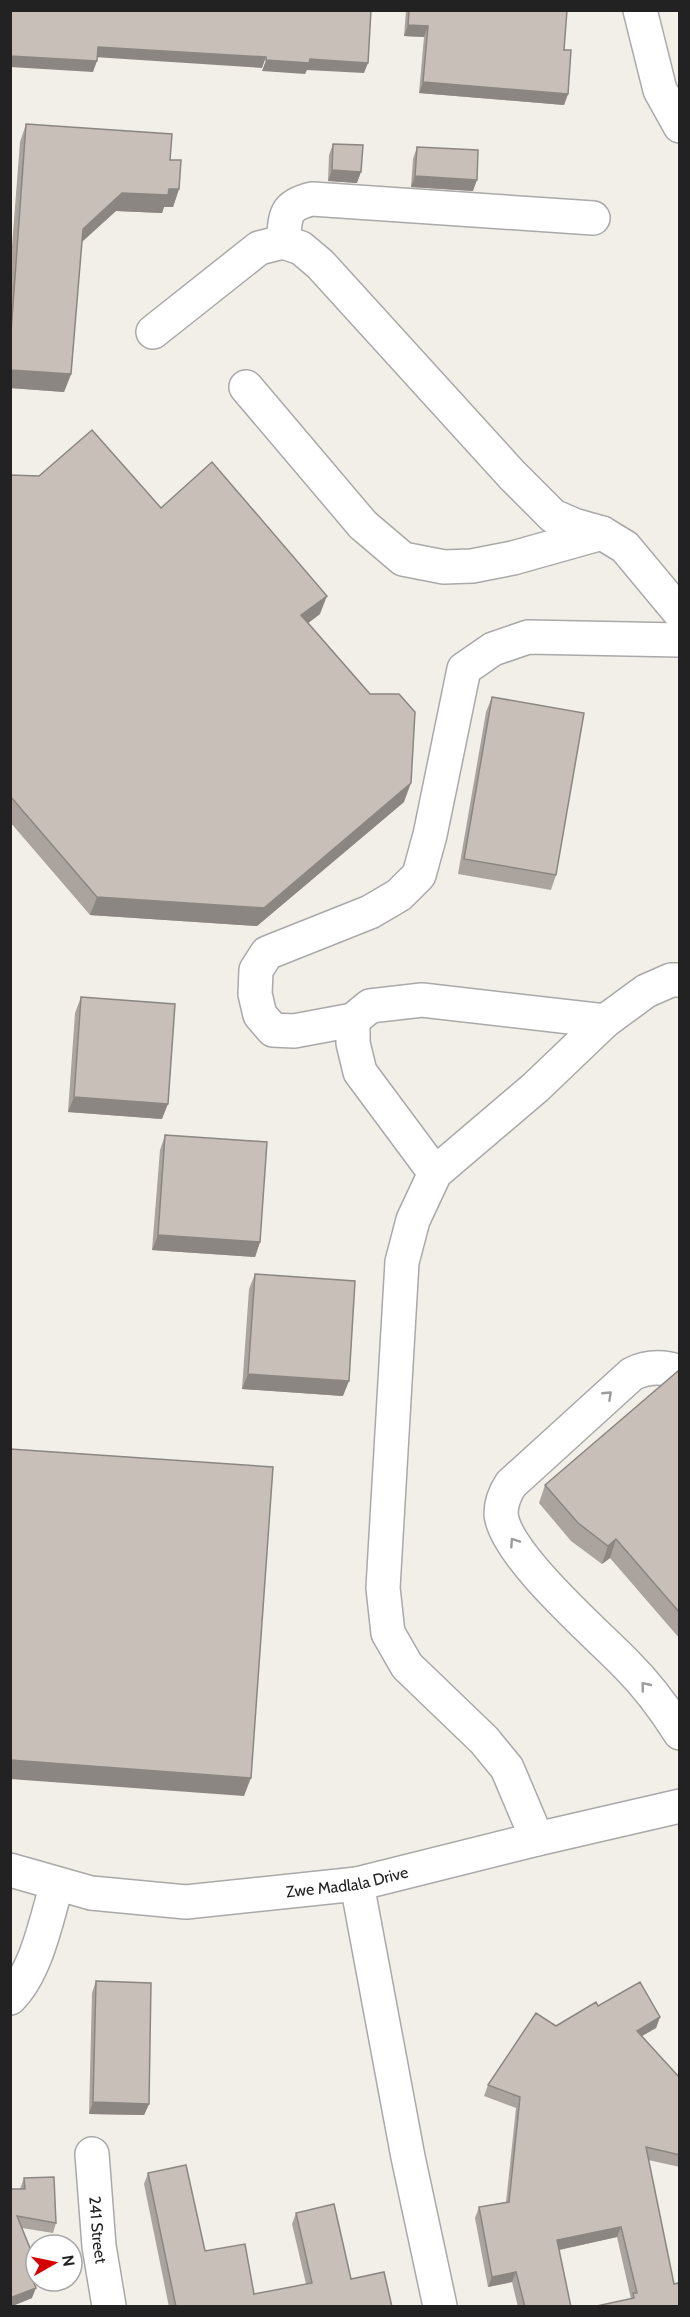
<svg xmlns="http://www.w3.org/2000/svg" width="690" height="2317" font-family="Cabin,sans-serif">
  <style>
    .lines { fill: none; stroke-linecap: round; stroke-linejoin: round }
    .minor-casing { stroke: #a9a9a9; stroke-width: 36 }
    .minor { stroke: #fff; stroke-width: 33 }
    .wall { fill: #aba49e }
    .shaded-wall { fill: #8b8681 }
    .building { fill: #c7bfb8; stroke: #8b8681; stroke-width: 1.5 }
    .oneway { stroke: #9c9c9c }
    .labels { text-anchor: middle; stroke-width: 4.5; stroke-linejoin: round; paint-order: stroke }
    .street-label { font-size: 16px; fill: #222; stroke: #fff }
  </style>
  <rect width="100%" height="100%" fill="#f2efe9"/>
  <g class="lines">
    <g class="minor-casing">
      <g id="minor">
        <polyline points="640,10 660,90 680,126"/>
        <path d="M 283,242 C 286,216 283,206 312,199 L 593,218"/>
        <polyline points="153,332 259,248 283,242 301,248 320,264 512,475 553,516 574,525 602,533 625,547 680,613"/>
        <polyline points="246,387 363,525 403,559 444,567 472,566 513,558 602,533"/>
        <polyline points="353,1020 294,1031 273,1030 260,1015 255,994 256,970 267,953 370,912 399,895 419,875 430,835 464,669 493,649 528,637 680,640"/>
        <polyline points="435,1173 360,1072 353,1043 353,1020 370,1006 422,1000 605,1021"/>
        <path d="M 680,1372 C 663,1366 648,1366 632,1374 L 511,1484 C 505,1493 501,1503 501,1514 C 505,1555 597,1634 626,1664 C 646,1684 665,1709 680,1733"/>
        <polyline points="537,1839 507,1768 484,1740 407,1666 388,1633 383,1588 402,1262 413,1220 435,1173 536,1087 605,1021 646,991 671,980 680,980"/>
        <path id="s1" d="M 10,1870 L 91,1893 L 186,1902 L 357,1884 L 537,1839 L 680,1806"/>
        <polyline points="357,1884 408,2157 440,2306"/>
        <path d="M 10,1998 C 37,1971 46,1920 57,1884"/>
        <path id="s2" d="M 92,2154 L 99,2246 L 109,2306"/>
      </g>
    </g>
    <use href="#minor" class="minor"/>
  </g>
  <g class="wall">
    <polygon points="406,10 567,10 564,50 568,94 564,105 419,93 424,37 404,36"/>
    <polygon points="26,124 170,160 179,189 173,207 164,207 162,213 116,211 82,242 71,374 64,392 10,388 10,272 20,142"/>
    <polygon points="333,144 357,183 328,181 329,155"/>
    <polygon points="417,147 473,191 411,187 413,159"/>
    <polygon points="10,475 161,508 320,614 308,623 404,802 257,926 90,915 10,822"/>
    <polygon points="492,697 556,875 551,890 458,874 486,712"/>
    <polygon points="81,997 162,1119 68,1112 75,1013"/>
    <polygon points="165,1135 260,1242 255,1257 152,1250 160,1150"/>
    <polygon points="255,1274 343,1396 242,1389 249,1289"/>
    <polygon points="680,1371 680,1639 610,1558 602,1564 571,1541 539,1503 545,1485"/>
    <polygon points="96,1981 149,2104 144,2115 89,2114 92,1993"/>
    <polygon points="598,2006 660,2017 656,2028 642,2036 680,2078 680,2167 648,2160 674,2284 631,2299 617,2237 559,2250 571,2307 518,2307 512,2282 488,2287 475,2218 479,2207 506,2202 516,2108 484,2096 488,2085"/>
    <polygon points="148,2173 205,2251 254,2294 306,2284 292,2224 296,2213 351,2279 392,2307 169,2307 144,2184"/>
    <polygon points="24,2178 56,2223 53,2233 22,2228 34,2277 32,2278 32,2298 10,2307 10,2189 20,2189"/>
  </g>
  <g class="shaded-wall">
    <polygon points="408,25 428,26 424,37 404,36"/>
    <polygon points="98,47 266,57 262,68 94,57"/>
    <polygon points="10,56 97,61 93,72 10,67"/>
    <polygon points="310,59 368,63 364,73 307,70 305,74 262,71 266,60"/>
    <polygon points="423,82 568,94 564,105 419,93"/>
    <polygon points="332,170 361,172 357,183 328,181"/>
    <polygon points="415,176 477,180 473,191 411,187"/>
    <polygon points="169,189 179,189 173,207 164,207 162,213 116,211 76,247 83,229 122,193"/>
    <polygon points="10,370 71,374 64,392 10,388"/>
    <polygon points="327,596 320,614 295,633 301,615"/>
    <polygon points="411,783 404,802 257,926 90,915 97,897"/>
    <polygon points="74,1097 168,1104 162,1119 68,1112"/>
    <polygon points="158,1235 260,1242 255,1257 152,1250"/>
    <polygon points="248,1374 349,1381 343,1396 242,1389"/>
    <polygon points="616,1539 610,1558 602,1564 608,1546"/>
    <polygon points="10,1760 251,1778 244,1796 10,1779"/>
    <polygon points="660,2017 656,2028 633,2041 637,2031"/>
    <polygon points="93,2102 149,2104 144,2115 89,2114"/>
    <polygon points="621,2227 617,2237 554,2251 557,2240"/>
    <polygon points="36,2268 36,2271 34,2277 25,2281 29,2271"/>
    <polygon points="516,2272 512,2282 488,2287 492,2277"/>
    <polygon points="36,2288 32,2298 10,2307 10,2298"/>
  </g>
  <g class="building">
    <polygon points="10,10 371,10 368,63 310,59 309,63 266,60 266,57 98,47 97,61 10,56"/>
    <polygon points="409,10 567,10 564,50 571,50 568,94 423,82 428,26 408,25"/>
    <polygon points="26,124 172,134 170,160 181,160 179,189 169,189 168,195 122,193 83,229 71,374 10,370 10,346"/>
    <polygon points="333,144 363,145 361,172 332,170"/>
    <polygon points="417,147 478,150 477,180 415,176"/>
    <polygon points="92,430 161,508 212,462 327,596 301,615 370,694 399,694 415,712 411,783 264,908 97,897 10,796 10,475 39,476"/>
    <polygon points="492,697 584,713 556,875 464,859"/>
    <polygon points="81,997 175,1004 168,1104 74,1097"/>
    <polygon points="165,1135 267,1142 260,1242 158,1235"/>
    <polygon points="255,1274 355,1281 349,1381 248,1374"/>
    <polygon points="678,1371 680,1371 680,1613 616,1539 608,1546 578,1523 545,1485"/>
    <polygon points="10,1449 273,1467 251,1778 10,1760"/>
    <polygon points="96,1981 151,1983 149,2104 93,2102"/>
    <polygon points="640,1982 660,2017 637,2031 680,2078 680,2155 646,2147 674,2284 678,2283 680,2289 680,2307 592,2307 634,2298 633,2293 637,2293 621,2227 557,2240 571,2307 525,2307 516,2272 492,2277 479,2207 509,2202 520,2097 488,2085 536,2013 556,2026 596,2002 598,2006"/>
    <polygon points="186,2165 205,2251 245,2244 254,2294 312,2283 296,2213 334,2204 351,2279 384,2272 392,2307 176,2307 148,2173"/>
    <polygon points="54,2177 56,2223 17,2216 36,2263 36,2268 29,2271 36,2288 10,2298 10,2189 25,2189 24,2178"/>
  </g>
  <defs><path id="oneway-chevron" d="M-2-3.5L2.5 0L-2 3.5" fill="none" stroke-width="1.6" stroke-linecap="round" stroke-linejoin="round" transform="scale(1.5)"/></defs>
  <g class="oneway">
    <use href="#oneway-chevron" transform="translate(608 1395) rotate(-43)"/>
    <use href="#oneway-chevron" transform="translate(514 1542) rotate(-124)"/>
    <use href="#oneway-chevron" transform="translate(645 1686) rotate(-129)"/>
  </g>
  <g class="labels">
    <g class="street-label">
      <text dy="6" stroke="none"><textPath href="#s1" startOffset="342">Zwe Madlala Drive</textPath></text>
      <text dy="6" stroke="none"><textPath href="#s2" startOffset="76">241 Street</textPath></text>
    </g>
  </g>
  <rect width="690" height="2317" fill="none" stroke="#222222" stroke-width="24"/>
  <g transform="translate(54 2263) rotate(81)"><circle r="28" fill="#ffffff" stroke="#a7a7a7" stroke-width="1.5"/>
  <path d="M0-4.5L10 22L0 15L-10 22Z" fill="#d40000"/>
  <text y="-9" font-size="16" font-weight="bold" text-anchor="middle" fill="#222222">N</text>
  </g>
</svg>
